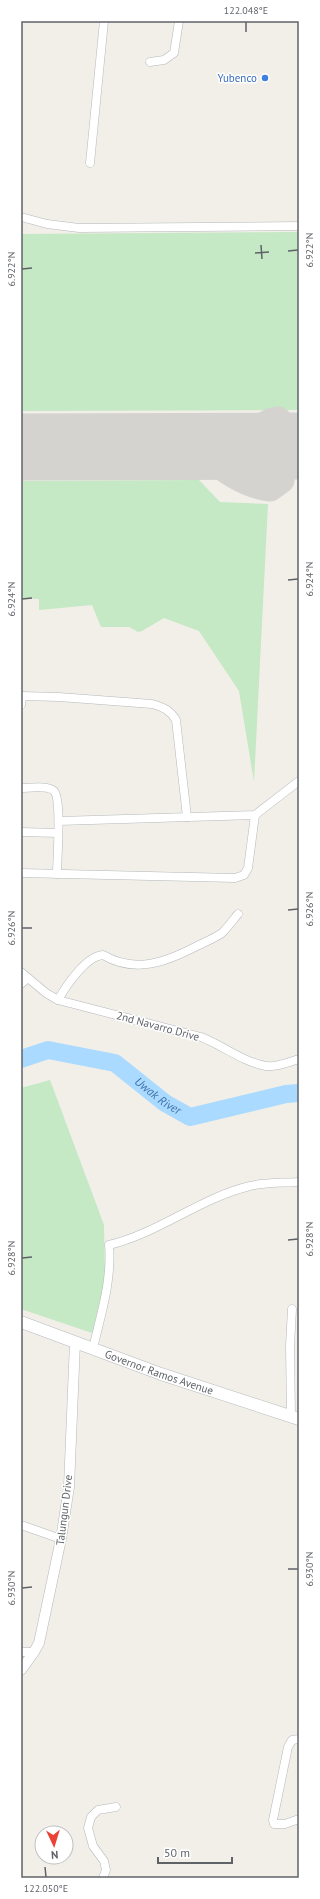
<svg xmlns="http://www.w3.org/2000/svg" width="320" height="1899" font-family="'PT Sans',sans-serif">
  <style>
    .grass { fill: #c5e8c5 }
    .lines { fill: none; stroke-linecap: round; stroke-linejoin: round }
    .river { stroke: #aadaff; stroke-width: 18 }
    .taxiway { stroke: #d4d3d0; stroke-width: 27 }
    .runway { stroke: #d4d3d0; stroke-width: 67 }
    .minor-casing { stroke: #b5b8bc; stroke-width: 9 }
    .tertiary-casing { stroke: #b5b8bc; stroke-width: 11 }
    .secondary-casing { stroke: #b6babf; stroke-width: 13 }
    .minor { stroke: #fff; stroke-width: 8 }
    .tertiary { stroke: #fff; stroke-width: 10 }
    .secondary { stroke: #fff; stroke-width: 12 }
    .ticks { fill: none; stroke: #5f6368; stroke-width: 1.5 }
    .shop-dot { fill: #3f7fe0; stroke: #fff; stroke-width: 1.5 }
    .labels { text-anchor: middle; stroke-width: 3; stroke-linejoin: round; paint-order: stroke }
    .shop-label { font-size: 11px; fill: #366cbe; stroke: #fff; text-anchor: end }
    .street-label { font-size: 11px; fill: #5f6368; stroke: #fff }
    .water-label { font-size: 12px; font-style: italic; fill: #4174aa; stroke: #fff }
    .neatline { fill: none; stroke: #5f6368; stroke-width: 1.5 }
    .ticks-label { font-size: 10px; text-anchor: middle; fill: #5f6368 }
  </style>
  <rect width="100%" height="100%" fill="#f1efe8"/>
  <g class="grass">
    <polygon points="299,232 299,410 21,411 21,234"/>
    <polygon points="199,480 220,502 268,504 254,782 239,691 199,631 164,618 142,631 138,632 129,627 101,627 92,605 39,610 39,599 21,598 21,481"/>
    <polygon points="50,1080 104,1225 105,1280 92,1333 21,1309 21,1088"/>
  </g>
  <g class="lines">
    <path class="river" id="s1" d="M 21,1059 L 48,1050 L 115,1063 L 165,1103 L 190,1117 L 286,1094 L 299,1093"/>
    <g class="taxiway">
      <path d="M 225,446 L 272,421 L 278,420 C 290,433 281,452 266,459"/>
      <path d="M 197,447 C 220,466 240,484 270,488 L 281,480 L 280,470 L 277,463 L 240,446"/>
    </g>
    <polyline class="runway" points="21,447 298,446"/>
    <g class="minor-casing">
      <g id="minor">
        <polyline points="150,62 164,60 174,53 179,21"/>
        <polyline points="90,163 104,21"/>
        <polyline points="21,217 47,224 79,228 299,226"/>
        <path d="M 21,696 L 59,697 L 152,704 C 163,707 170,710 176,720 L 187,817"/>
        <polyline points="21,705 22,696"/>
        <path d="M 21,788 C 29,788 48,785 54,791 C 62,799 57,860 57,874"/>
        <polyline points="59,821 255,815 299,781"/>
        <polyline points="21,832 58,833"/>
        <polyline points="21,873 235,878 244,875 248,868 255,815"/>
        <path d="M 21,972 L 46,993 L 58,1000 L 201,1037 C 222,1045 243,1062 266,1066 C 275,1068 290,1062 299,1059"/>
        <polyline points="21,984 28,978"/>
        <path d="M 58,1000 C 66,986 86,956 103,955 C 136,974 166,962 197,946 C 205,942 215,938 222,933 C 228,927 233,920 238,914"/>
        <path d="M 93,1348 C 101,1314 112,1281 109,1245 C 159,1233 200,1198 250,1186 C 265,1182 283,1183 299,1182"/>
        <polyline points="291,1417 290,1346 292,1309"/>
        <polyline points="21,1525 61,1539"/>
        <polyline points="21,1652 34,1652"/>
        <polyline points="299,1739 292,1740 288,1747 273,1820 274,1824 285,1824 299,1819"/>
        <polyline points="103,1878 106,1870 104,1861 93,1846 88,1828 91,1817 98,1810 116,1807"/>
      </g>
    </g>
    <g class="tertiary-casing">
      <polyline id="tertiary" points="21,1670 34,1652 39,1643 61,1539 69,1487 75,1342"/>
    </g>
    <g class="secondary-casing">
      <g id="secondary">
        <path id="s2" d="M 21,1322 L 161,1374 L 299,1419"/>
      </g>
    </g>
    <use href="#minor" class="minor"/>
    <use href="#tertiary" class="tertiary"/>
    <use href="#secondary" class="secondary"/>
  </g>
  <path class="ticks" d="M 246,22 L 246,32M 261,245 L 262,259M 288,251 L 298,250M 255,253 L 269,252M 22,269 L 32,268M 288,580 L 298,579M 22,599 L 32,598M 288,910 L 298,909M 22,928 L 32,928M 288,1240 L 298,1239M 22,1258 L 32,1257M 288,1569 L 298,1569M 22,1588 L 32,1587M 45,1867 L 46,1877"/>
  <circle class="shop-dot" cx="265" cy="78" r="4"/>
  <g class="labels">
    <g class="shop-label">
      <text x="257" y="82">Yubenco</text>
    </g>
    <g class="street-label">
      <text transform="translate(158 1026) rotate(15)" y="4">2nd Navarro Drive</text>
      <text dy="4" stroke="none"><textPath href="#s2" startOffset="147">Governor Ramos Avenue</textPath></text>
      <text transform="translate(64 1510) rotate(-83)" y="4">Talungun Drive</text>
    </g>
    <g class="water-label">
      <text dy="4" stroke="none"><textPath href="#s1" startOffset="151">Uwak River</textPath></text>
    </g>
  </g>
  <rect width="320" height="1899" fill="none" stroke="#ffffff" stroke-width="44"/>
  <g transform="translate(54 1845) rotate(176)"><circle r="19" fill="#ffffff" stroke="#bfc1c3"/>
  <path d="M0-3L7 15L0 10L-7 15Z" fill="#ea4335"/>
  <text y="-6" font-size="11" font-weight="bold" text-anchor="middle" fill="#5f6368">N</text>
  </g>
  <path d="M158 1857v6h74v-6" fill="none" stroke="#5f6368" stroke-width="2"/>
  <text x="164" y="1857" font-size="12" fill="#5f6368" stroke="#ffffff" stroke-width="3" paint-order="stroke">50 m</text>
  <rect x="22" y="22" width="276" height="1855" class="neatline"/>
  <g class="ticks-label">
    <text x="246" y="14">122.048°E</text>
    <text transform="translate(309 250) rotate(-90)" y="4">6.922°N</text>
    <text transform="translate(11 269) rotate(-90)" y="4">6.922°N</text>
    <text transform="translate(309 579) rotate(-90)" y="4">6.924°N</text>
    <text transform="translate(11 599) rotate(-90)" y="4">6.924°N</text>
    <text transform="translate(309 909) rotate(-90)" y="4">6.926°N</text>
    <text transform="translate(11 928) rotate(-90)" y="4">6.926°N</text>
    <text transform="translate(309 1239) rotate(-90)" y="4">6.928°N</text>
    <text transform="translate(11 1258) rotate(-90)" y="4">6.928°N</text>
    <text transform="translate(309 1569) rotate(-90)" y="4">6.930°N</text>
    <text transform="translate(11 1588) rotate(-90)" y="4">6.930°N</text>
    <text x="46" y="1892">122.050°E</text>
  </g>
</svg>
